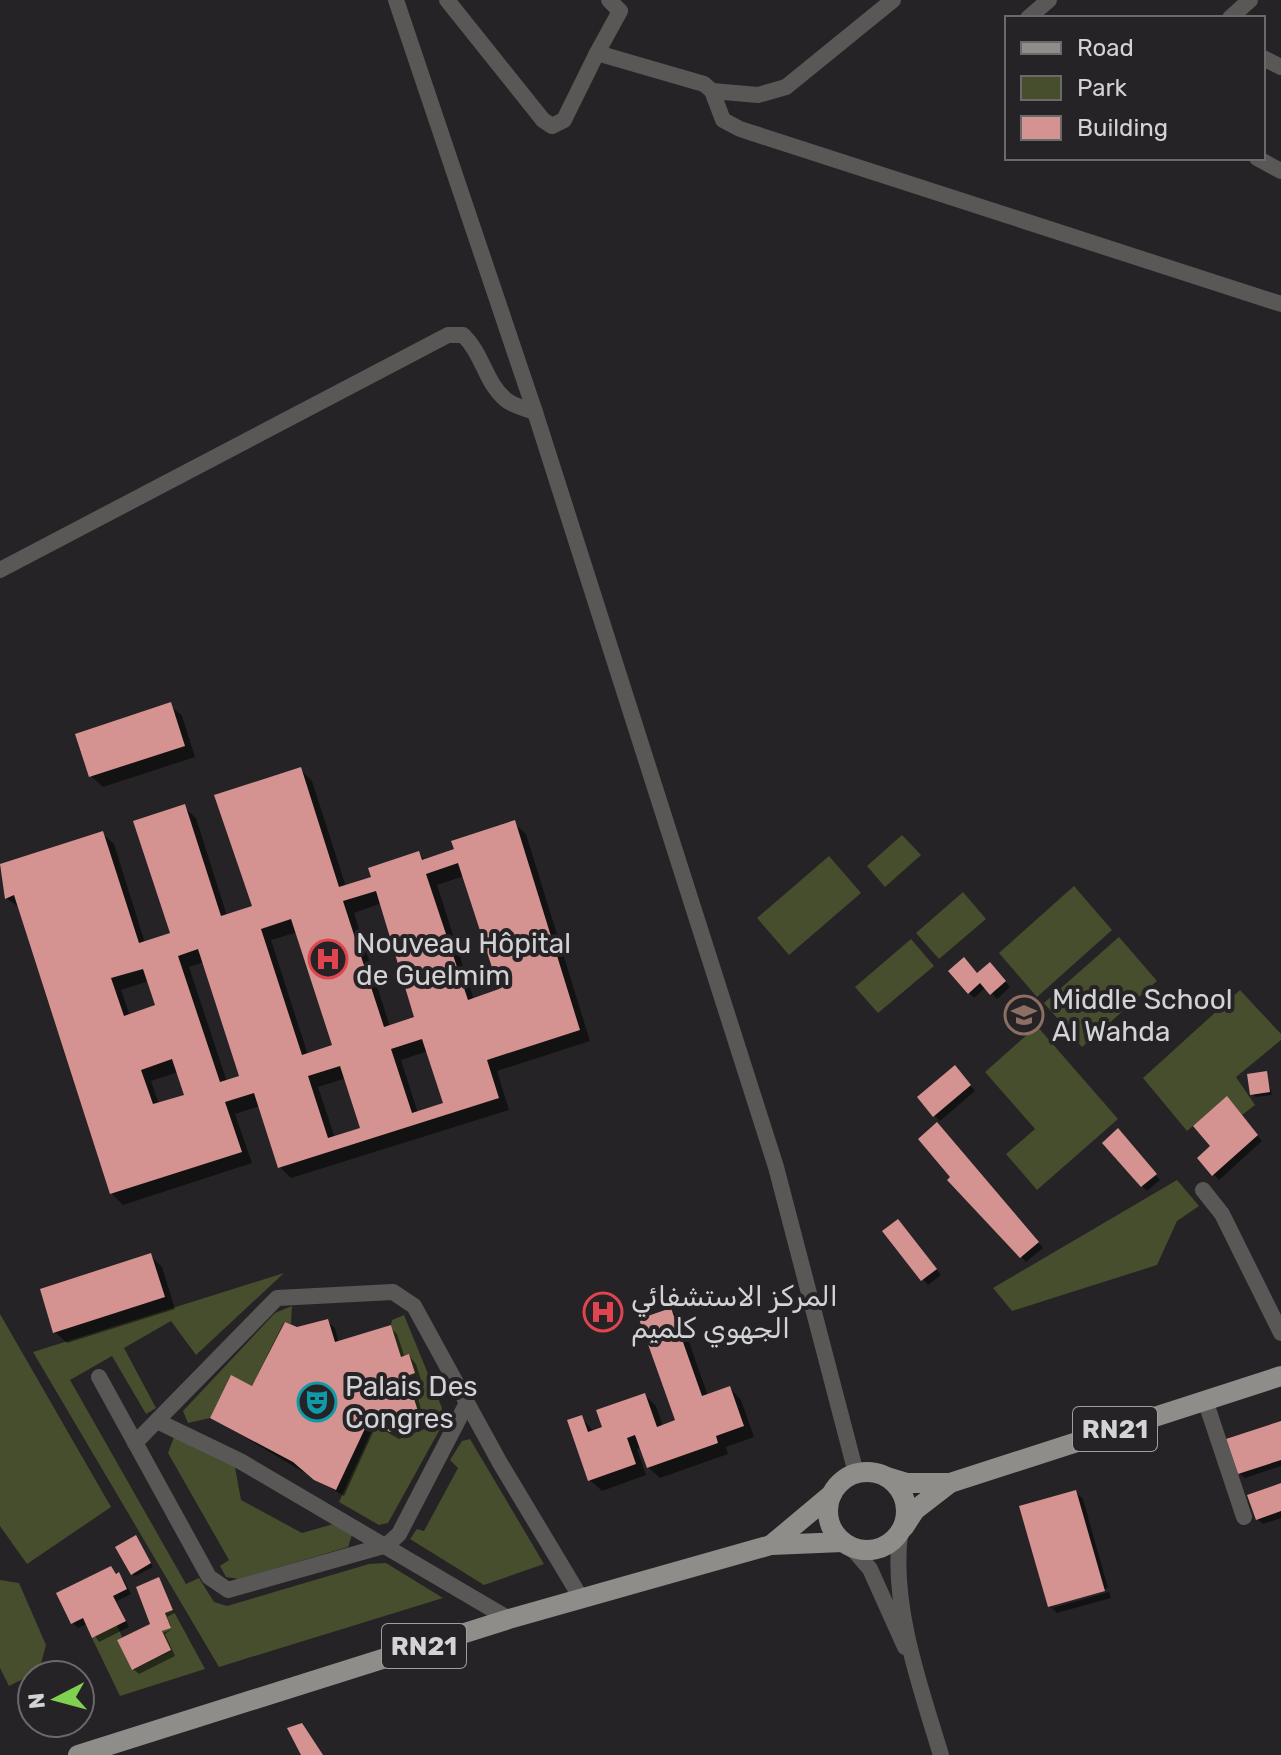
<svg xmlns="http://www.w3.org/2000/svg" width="1281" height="1755" font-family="Rubik,'Noto Sans Arabic',sans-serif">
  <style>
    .green { fill: #464e2e }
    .shadow { fill: #0007; fill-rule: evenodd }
    .building { fill: #d49391; fill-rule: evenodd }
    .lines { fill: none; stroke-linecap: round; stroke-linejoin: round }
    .minor { stroke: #595857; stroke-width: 16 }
    .major { stroke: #8e8d8a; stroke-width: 20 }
    .labels { text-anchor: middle; stroke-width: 8; stroke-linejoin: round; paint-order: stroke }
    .shield { fill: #252325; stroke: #9f9ea0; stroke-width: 2 }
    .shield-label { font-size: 26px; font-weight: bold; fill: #d3d2d4 }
    .poi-label { font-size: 28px; fill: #d3d2d4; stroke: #252325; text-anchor: start }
  </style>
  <rect width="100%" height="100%" fill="#252325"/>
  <g class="green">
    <polygon points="902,835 921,855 885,887 867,866"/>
    <polygon points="829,856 861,893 789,955 757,918"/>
    <polygon points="1074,886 1112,930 1037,997 999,953"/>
    <polygon points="963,892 986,919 939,959 916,933"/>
    <polygon points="1119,937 1157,981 1082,1047 1044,1003"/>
    <polygon points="911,939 934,966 878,1013 855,987"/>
    <polygon points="1240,990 1281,1034 1281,1040 1236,1077 1255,1105 1242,1115 1227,1097 1187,1131 1143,1078"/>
    <polygon points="1037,1026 1118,1119 1037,1190 1006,1154 1035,1129 985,1072"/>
    <polygon points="1177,1180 1199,1206 1177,1221 1157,1265 1012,1311 993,1288"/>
    <polygon points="284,1273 196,1355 171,1321 124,1348 156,1408 146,1414 112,1356 70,1380 186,1584 199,1578 214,1602 227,1606 369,1564 386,1563 443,1598 219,1667 33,1352"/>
    <polygon points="292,1306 291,1324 284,1322 252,1386 231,1376 210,1418 188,1423 183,1411 275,1313"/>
    <polygon points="0,1314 111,1507 27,1564 0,1526"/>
    <polygon points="404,1315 442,1408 440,1429 388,1523 379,1525 339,1502 375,1424 390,1432 421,1421 407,1376 415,1373 410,1355 401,1357 391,1325 392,1320"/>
    <polygon points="174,1437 235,1467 241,1500 302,1533 337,1523 352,1535 348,1547 239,1579 226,1577 220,1566 229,1560 168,1453"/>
    <polygon points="470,1439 544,1564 484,1585 410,1539 417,1529 424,1531 458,1468 450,1460 462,1441"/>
    <polygon points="0,1580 19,1583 46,1645 39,1671 9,1686 0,1668"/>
    <polygon points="173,1610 205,1669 120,1696 92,1638 117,1625 122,1637 117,1640 132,1670 171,1651 162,1631 170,1628 165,1613"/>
  </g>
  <g class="shadow">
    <polygon points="170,705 182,716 195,757 103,787 91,776"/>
    <path d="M 300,769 L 312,781 L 346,887 L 373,878 L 419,854 L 426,861 L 514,823 L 526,834 L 590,1041 L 497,1071 L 509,1110 L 291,1178 L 280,1167 L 260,1106 L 235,1114 L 252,1163 L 123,1205 L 111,1193 L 20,908 L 6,898 L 0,866 L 102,833 L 114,844 L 145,943 L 172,934 L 184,807 L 196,818 L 227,916 L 255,907 ZM 464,876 L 502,991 L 474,1000 L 437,885 ZM 382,903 L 417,1019 L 390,1027 L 354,913 ZM 298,932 L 335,1046 L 308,1055 L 271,940 ZM 204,962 L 242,1077 L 227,1082 L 189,967 ZM 149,981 L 157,1007 L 130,1016 L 121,990 ZM 428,1051 L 446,1104 L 418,1113 L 401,1060 ZM 178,1072 L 186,1096 L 159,1104 L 151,1081 ZM 346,1078 L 362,1129 L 335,1138 L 318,1087 Z"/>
    <polygon points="995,970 1010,987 997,999 986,987 974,998 969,993 978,976"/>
    <polygon points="960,1073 975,1091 940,1121 934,1115"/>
    <polygon points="1266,1073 1272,1095 1255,1097 1252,1094"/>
    <polygon points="1232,1104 1262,1141 1219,1180 1199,1158 1213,1146"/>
    <polygon points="942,1130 1043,1248 1026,1262 950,1180 953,1177"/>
    <polygon points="1123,1136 1160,1180 1147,1191 1142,1186"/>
    <polygon points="903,1227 941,1275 928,1285 923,1279"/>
    <polygon points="151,1256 162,1267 175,1309 67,1343 55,1332"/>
    <polygon points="671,1310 682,1322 708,1396 730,1388 741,1400 754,1437 726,1447 728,1454 660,1478 648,1467 641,1447 637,1449 646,1475 602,1491 590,1480 581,1417 594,1432 605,1428 645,1395 656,1406 663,1427 677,1422"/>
    <polygon points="327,1321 335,1328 339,1343 390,1327 397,1334 405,1358 409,1356 416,1364 421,1380 413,1383 427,1428 399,1439 376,1426 344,1496 212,1418 253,1388 296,1329"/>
    <polygon points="1281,1423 1281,1466 1245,1478 1239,1473"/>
    <polygon points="1281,1485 1281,1518 1263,1524 1257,1519"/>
    <polygon points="1076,1492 1083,1499 1108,1588 1052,1604 1052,1608 1050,1606"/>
    <polygon points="139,1541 153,1567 135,1576 132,1573"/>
    <polygon points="111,1568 124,1580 131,1594 117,1601 129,1627 99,1642 87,1624 78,1628 73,1623"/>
    <polygon points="159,1579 175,1613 167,1617 171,1626 163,1628 163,1633 172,1629 165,1634 175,1656 139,1674 133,1669 153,1625"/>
    <polygon points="1109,1592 1111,1598 1057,1613 1052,1608"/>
  </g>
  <g class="building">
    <polygon points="171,702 185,746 89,777 75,734"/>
    <path d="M 301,767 L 339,887 L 371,877 L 368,868 L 419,851 L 422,860 L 454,849 L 451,841 L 515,820 L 580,1030 L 487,1060 L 499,1098 L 278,1168 L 254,1093 L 225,1102 L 242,1152 L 110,1194 L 14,895 L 5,899 L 0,864 L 103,831 L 139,943 L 170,933 L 133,821 L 185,804 L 221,916 L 252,906 L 214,795 ZM 458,863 L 499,989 L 468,1000 L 426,874 ZM 376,891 L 414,1017 L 384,1027 L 343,901 ZM 291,919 L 332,1045 L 302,1055 L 261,929 ZM 198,949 L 239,1076 L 220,1082 L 178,956 ZM 143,969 L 155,1005 L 124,1016 L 111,978 ZM 422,1039 L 443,1103 L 412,1113 L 391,1049 ZM 172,1059 L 184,1095 L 153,1104 L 141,1070 ZM 340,1066 L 360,1128 L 328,1138 L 308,1076 Z"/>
    <polygon points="964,957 977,973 990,962 1006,981 990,995 980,983 968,994 948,971"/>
    <polygon points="955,1065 971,1085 933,1117 917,1097"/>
    <polygon points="1267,1071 1270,1092 1250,1095 1247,1074"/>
    <polygon points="1227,1096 1258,1135 1212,1176 1197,1158 1210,1146 1193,1126"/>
    <polygon points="937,1122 1039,1242 1020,1258 947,1180 950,1177 918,1139"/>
    <polygon points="1118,1128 1157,1174 1141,1187 1102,1143"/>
    <polygon points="898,1219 937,1269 921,1281 882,1231"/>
    <polygon points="151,1253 165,1297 53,1333 40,1289"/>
    <polygon points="671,1308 702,1396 730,1386 744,1426 716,1436 718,1443 647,1468 635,1435 627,1438 636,1464 588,1481 567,1420 582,1415 588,1432 602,1427 596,1410 645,1393 657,1427 675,1420 639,1319"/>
    <polygon points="328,1319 335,1342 391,1325 401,1357 409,1354 415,1373 407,1376 421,1421 390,1432 369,1420 336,1490 314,1480 293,1462 210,1418 231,1375 252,1386 285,1322 297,1327"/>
    <polygon points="1281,1421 1281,1460 1238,1474 1226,1439"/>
    <polygon points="1281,1483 1281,1511 1256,1520 1247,1495"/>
    <polygon points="1076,1490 1105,1591 1048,1607 1019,1506"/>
    <polygon points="136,1535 151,1563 131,1575 115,1547"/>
    <polygon points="111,1566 116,1574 119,1572 127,1589 113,1596 126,1621 92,1638 83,1618 71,1624 56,1593"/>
    <polygon points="159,1577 173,1610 165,1613 171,1628 162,1631 171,1650 132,1670 117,1640 150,1624 136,1587"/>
    <polygon points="302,1723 323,1755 301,1755 287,1728"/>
  </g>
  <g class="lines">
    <g class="minor">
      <polyline points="396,0 535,412 776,1167 856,1473"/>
      <polyline points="447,0 543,120 552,126 564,120 597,53 704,84 712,91 723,120 740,129 1281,304"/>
      <polyline points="1028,18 1049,0"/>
      <polyline points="1230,18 1250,0"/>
      <polyline points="597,53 620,11 609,0"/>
      <polyline points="1263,58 1281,67"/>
      <polyline points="712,91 758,95 786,87 893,0"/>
      <polyline points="1257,158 1281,171"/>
      <path d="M 0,570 L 448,335 L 463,335 C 483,354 485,382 505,399 C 512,406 525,408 535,412"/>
      <polyline points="1203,1190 1222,1214 1281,1333"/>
      <polyline points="99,1377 209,1577 228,1590 387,1545 399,1534 467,1403"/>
      <polyline points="1205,1400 1244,1517"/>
      <polyline points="157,1421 240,1461 509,1619"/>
      <polyline points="135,1443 277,1298 393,1292 414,1306 500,1463 581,1598"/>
      <path d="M 900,1534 C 891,1606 920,1686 941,1755"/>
      <polyline points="851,1547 870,1569 905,1647"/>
    </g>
    <g class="major">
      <circle cx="867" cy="1511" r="39"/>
      <polyline points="887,1477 907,1483 950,1483 1281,1376"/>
      <polyline points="904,1527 915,1510 950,1483"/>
      <polyline points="771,1545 832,1494"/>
      <polyline points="78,1755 509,1619 771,1545 843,1542"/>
    </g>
  </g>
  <defs>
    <g id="hospital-ring" transform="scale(2)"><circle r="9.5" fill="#252325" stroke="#e0444e" stroke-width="1.5"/><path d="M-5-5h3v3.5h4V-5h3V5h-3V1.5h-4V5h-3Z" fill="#e0444e"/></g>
    <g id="university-ring" transform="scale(2)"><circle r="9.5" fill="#252325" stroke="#8d6e63" stroke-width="1.5"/><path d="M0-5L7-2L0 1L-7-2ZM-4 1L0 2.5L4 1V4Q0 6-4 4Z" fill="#8d6e63"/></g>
    <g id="theatre-ring" transform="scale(2)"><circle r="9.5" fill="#252325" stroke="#0f9aa8" stroke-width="1.5"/><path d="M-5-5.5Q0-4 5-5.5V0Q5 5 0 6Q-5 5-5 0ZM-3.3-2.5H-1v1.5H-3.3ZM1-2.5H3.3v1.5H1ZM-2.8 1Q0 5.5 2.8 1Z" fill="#0f9aa8"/></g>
  </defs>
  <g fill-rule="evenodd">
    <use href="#hospital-ring" x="328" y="959"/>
    <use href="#university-ring" x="1024" y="1015"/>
    <use href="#hospital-ring" x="603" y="1312"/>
    <use href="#theatre-ring" x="317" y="1402"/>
  </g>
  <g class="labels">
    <g class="shield">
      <rect x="1073" y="1407" width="84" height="44" rx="6"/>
      <rect x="382" y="1624" width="84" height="44" rx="6"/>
    </g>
    <g class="shield-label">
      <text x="1115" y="1438">RN21</text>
      <text x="424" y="1655">RN21</text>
    </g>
    <g class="poi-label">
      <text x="356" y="953">Nouveau Hôpital<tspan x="356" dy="32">de Guelmim</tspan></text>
      <text x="1052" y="1009">Middle School<tspan x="1052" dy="32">Al Wahda</tspan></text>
      <text x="631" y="1306">المركز الاستشفائي<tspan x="631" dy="32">الجهوي كلميم</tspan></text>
      <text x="345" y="1396">Palais Des<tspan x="345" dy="32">Congres</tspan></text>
    </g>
  </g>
  <rect x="1005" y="16" width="260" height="144" fill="#252325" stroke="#6b696b" stroke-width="2"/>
  <rect x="1021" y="42" width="40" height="12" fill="#8e8d8a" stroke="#6b696b" stroke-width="2"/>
  <text x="1077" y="56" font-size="24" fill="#d3d2d4">Road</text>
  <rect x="1021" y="76" width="40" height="24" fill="#464e2e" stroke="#6b696b" stroke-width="2"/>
  <text x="1077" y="96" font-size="24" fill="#d3d2d4">Park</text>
  <rect x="1021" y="116" width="40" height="24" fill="#d49391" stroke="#6b696b" stroke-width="2"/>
  <text x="1077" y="136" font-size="24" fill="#d3d2d4">Building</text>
  <g transform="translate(56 1699) rotate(264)"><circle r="38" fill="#252325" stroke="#6b696b" stroke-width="2"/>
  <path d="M0-6L14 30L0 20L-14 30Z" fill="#80d051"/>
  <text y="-12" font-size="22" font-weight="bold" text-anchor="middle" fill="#d3d2d4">N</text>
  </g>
</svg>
